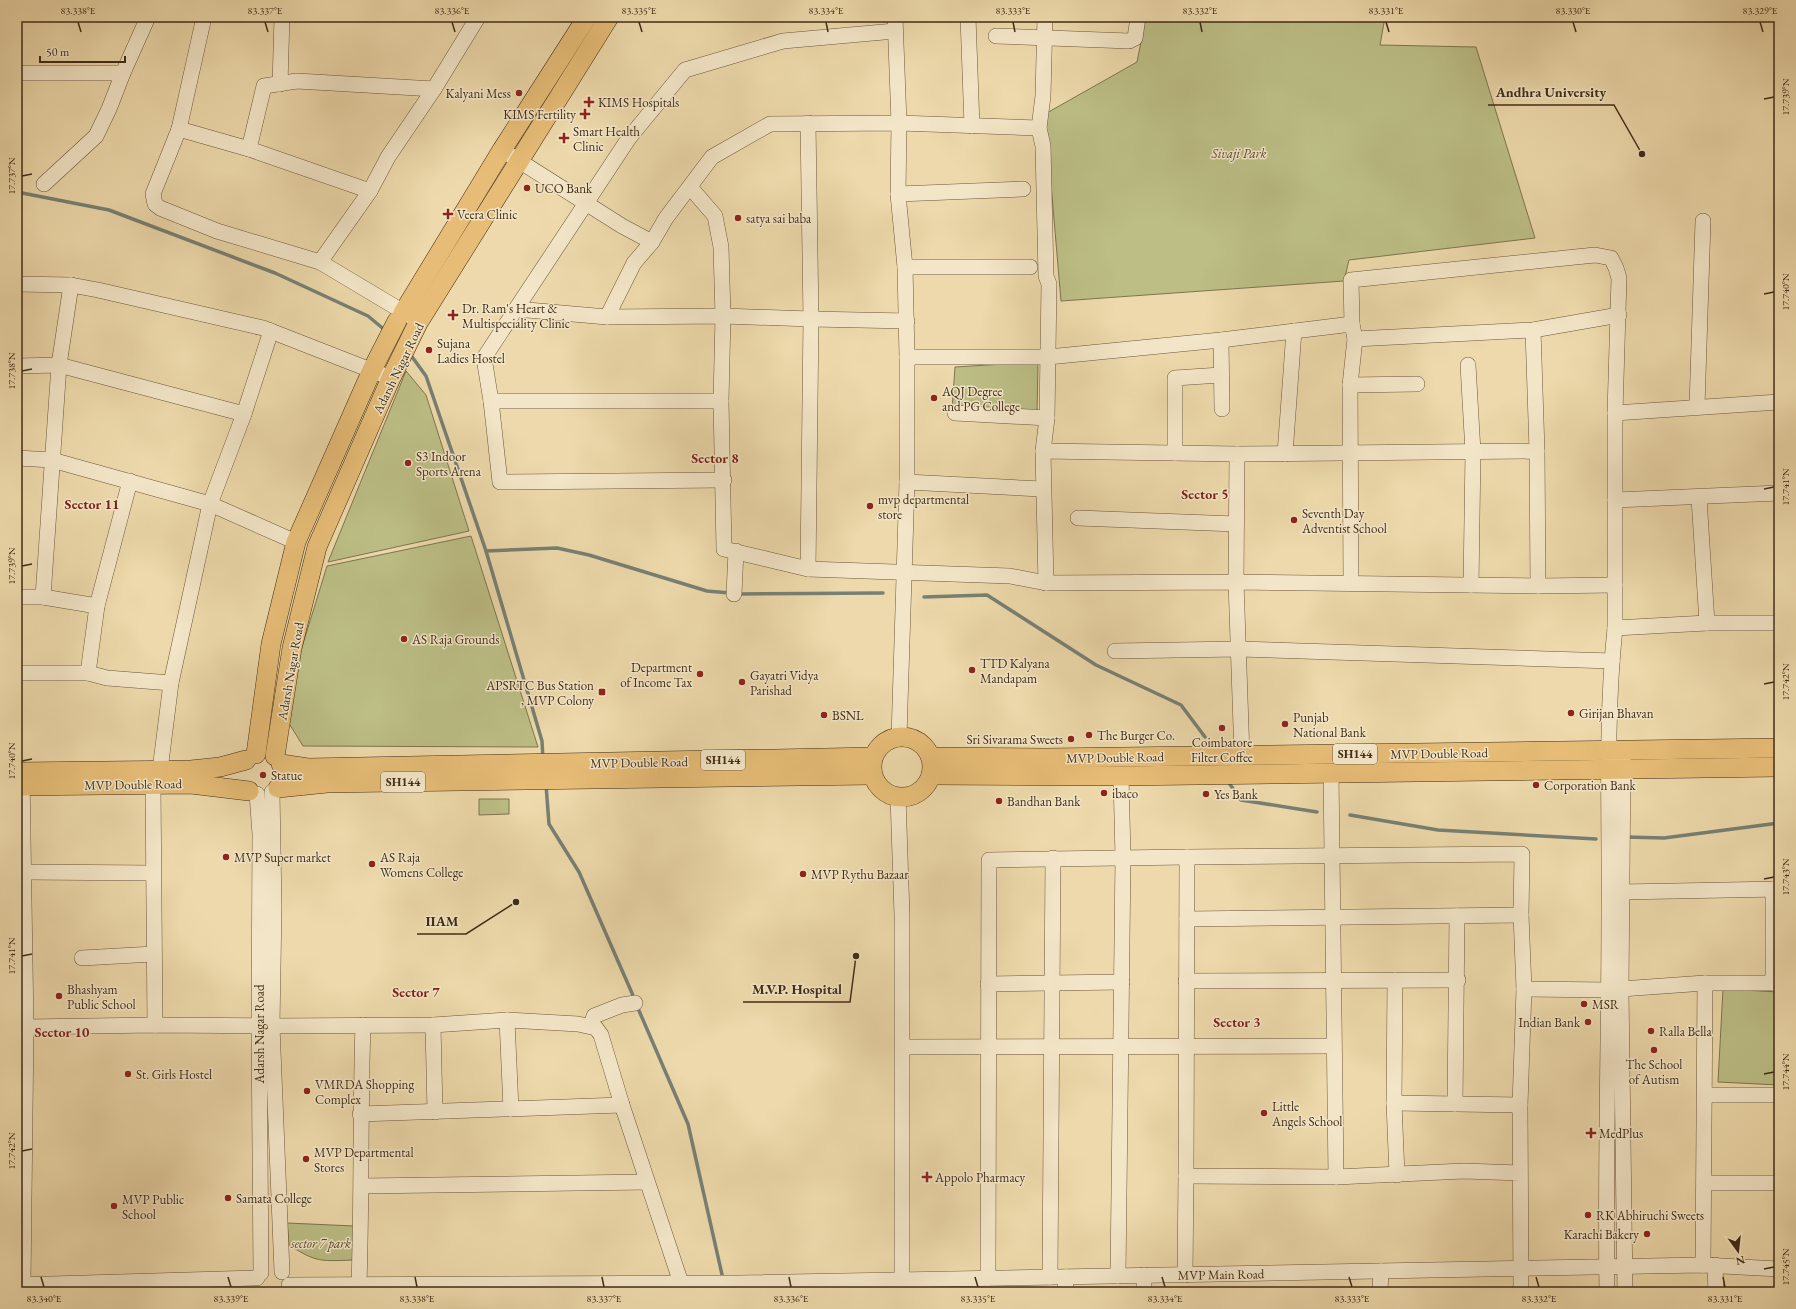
<svg xmlns="http://www.w3.org/2000/svg" width="1796" height="1309" font-family="'EB Garamond',serif">
  <style>
    .green { fill: #bcbe86; stroke: #7e754e }
    .lines { fill: none; stroke-linecap: round; stroke-linejoin: round }
    .stream { stroke: #778074; stroke-width: 3.5 }
    .minor-casing { stroke: #6b573b; stroke-width: 16 }
    .major-casing { stroke: #402c16; stroke-width: 20 }
    .minor { stroke: #f3e6c8; stroke-width: 15 }
    .major { stroke: #e6bc76; stroke-width: 19 }
    .ticks { fill: none; stroke: #402c16; stroke-width: 1.5 }
    .poi-dot { fill: #8f2418; stroke: #f3e6c8; stroke-width: 1.5 }
    .labels { text-anchor: middle; stroke-width: 3; stroke-linejoin: round; paint-order: stroke }
    .shield { fill: #f3e6c8; stroke: #76644b; stroke-width: 1 }
    .shield-label { font-size: 12px; font-weight: bold; fill: #402c16 }
    .poi-label { font-size: 13px; fill: #402c16; stroke: #f3e6c8; text-anchor: start }
    .park-label { font-size: 13px; font-style: italic; fill: #59492c; stroke: #f3e6c8 }
    .street-label { font-size: 13px; fill: #402c16; stroke: #f3e6c8 }
    .neighbourhood-label { font-size: 14px; font-weight: bold; fill: #7a1f14; stroke: #f3e6c8 }
    .leader { fill: none; stroke: #402c16; stroke-width: 1.5 }
    .callout-dot { fill: #402c16; stroke: #f3e6c8; stroke-width: 1.5 }
    .callout-label { font-size: 14px; text-anchor: middle; font-weight: bold; fill: #402c16; stroke: #f3e6c8; stroke-width: 3; stroke-linejoin: round; paint-order: stroke }
    .neatline { fill: none; stroke: #402c16; stroke-width: 1.5 }
    .ticks-label { font-size: 10px; text-anchor: middle; fill: #402c16 }
  </style>
  <rect width="100%" height="100%" fill="#edd9ab"/>
  <filter id="stains"><feTurbulence type="fractalNoise" baseFrequency=".005" numOctaves="4"/><feColorMatrix values="0 0 0 0 .2 0 0 0 0 .09 0 0 0 0 .02 0 0 0 .5 -.17"/></filter>
  <radialGradient id="worn" r=".72"><stop offset=".6" stop-color="#630" stop-opacity="0"/><stop offset="1" stop-color="#630" stop-opacity=".3"/></radialGradient>
  <g class="green">
    <polygon points="1146,17 1385,17 1380,45 1476,47 1535,238 1349,260 1344,281 1061,301 1045,114 1137,62"/>
    <polygon points="1038,362 1037,414 952,409 955,367"/>
    <polygon points="406,371 426,395 469,531 328,562"/>
    <polygon points="471,536 538,747 303,746 282,712 327,566"/>
    <polygon points="479,799 509,799 509,814 479,815"/>
    <polygon points="1723,989 1779,992 1779,1085 1718,1082"/>
    <path d="M 287,1223 L 354,1226 L 354,1260 C 321,1261 317,1263 289,1245 Z"/>
  </g>
  <g class="lines">
    <g class="stream">
      <polyline points="17,192 109,210 275,273 368,316 386,331"/>
      <polyline points="410,354 426,376 486,551 542,741 543,759"/>
      <polyline points="486,551 557,548 589,555 707,591 730,593"/>
      <polyline points="738,594 883,593"/>
      <polyline points="924,597 987,595 1096,665 1181,705 1205,737"/>
      <polyline points="1229,783 1241,800 1317,812"/>
      <polyline points="546,785 549,824 579,872 635,1000"/>
      <polyline points="1350,815 1438,830 1596,839"/>
      <polyline points="1625,837 1664,838 1779,823"/>
      <polyline points="637,1006 688,1124 723,1279"/>
    </g>
    <g class="minor-casing">
      <g id="minor">
        <polyline points="204,17 179,129 249,149"/>
        <polyline points="895,17 899,123 898,194 905,267 907,357 907,482 899,737"/>
        <polyline points="968,17 972,126"/>
        <polyline points="996,36 1129,41 1135,38 1138,17"/>
        <polyline points="17,73 123,73 148,17"/>
        <polyline points="280,84 282,17"/>
        <polyline points="179,129 153,194 155,204 160,208 217,231 320,262 412,317"/>
        <polyline points="502,150 622,226 652,242"/>
        <polyline points="44,184 96,136 109,109 123,73"/>
        <polyline points="690,187 715,216 721,247 723,316 721,401 724,549 808,569 1010,576 1046,583"/>
        <polyline points="370,191 249,149 264,86 297,81 434,89"/>
        <polyline points="898,194 1023,189"/>
        <polyline points="320,262 370,191 388,157 434,89 478,17"/>
        <polyline points="905,267 1030,267"/>
        <polyline points="17,284 71,285 98,290 263,328 391,378"/>
        <polyline points="516,309 629,138 685,70 783,41 895,31"/>
        <polyline points="607,317 634,263 652,242 666,218 712,157 770,124 899,123 1039,128"/>
        <path d="M 1352,324 L 1351,280 L 1595,255 L 1611,258 L 1616,268 L 1619,278 L 1615,413 L 1615,628 C 1605,724 1610,819 1609,915 C 1609,1041 1605,1166 1607,1292"/>
        <polyline points="1533,330 1537,451"/>
        <polyline points="1221,340 1222,409"/>
        <polyline points="907,357 1048,357 1221,340 1352,324 1355,339 1533,330 1619,315"/>
        <polyline points="1468,365 1473,452 1471,585"/>
        <polyline points="17,366 59,365 244,414"/>
        <polyline points="1350,385 1417,384"/>
        <polyline points="491,401 500,482 724,480"/>
        <polyline points="721,401 491,401 484,358 516,309 607,317 723,316 811,319 808,123"/>
        <polyline points="1697,407 1703,221"/>
        <polyline points="955,413 1047,418"/>
        <polyline points="1615,413 1779,402"/>
        <polyline points="1043,451 1047,418 1049,284 1046,276 1043,146 1039,128 1043,96 1045,17"/>
        <polyline points="1175,453 1175,378 1221,375"/>
        <polyline points="1237,454 1537,451 1538,586"/>
        <polyline points="1285,454 1294,331"/>
        <polyline points="17,458 52,460 210,504 296,542"/>
        <polyline points="907,482 1042,489"/>
        <polyline points="1615,500 1779,493"/>
        <polyline points="1078,518 1236,524"/>
        <polyline points="808,569 811,319 907,321"/>
        <polyline points="1351,583 1350,385 1355,339"/>
        <polyline points="734,594 736,551"/>
        <polyline points="17,597 43,597 97,606"/>
        <polyline points="43,597 59,365 71,285"/>
        <polyline points="1707,623 1779,623"/>
        <polyline points="1615,628 1707,623 1699,498"/>
        <polyline points="1115,651 1239,649 1612,661"/>
        <polyline points="17,673 88,673 97,606 130,481"/>
        <polyline points="88,673 107,678 171,683"/>
        <polyline points="1242,756 1236,582 1237,454 1043,451 1046,583 1236,582 1538,586 1615,585"/>
        <polyline points="1623,759 1621,989 1625,1292"/>
        <polyline points="160,770 171,683 210,504 244,414 271,331"/>
        <polyline points="1331,772 1336,1177"/>
        <polyline points="22,775 26,1027 23,1285"/>
        <polyline points="153,785 155,1025"/>
        <polyline points="272,792 274,907 272,1026 282,1272"/>
        <polyline points="257,794 260,834 259,1026 261,1273"/>
        <polyline points="898,797 902,915 902,1292"/>
        <polyline points="24,872 153,873"/>
        <polyline points="1622,892 1779,889"/>
        <polyline points="1187,919 1521,915"/>
        <polyline points="82,958 154,954"/>
        <polyline points="1395,980 1394,1103 1397,1175"/>
        <polyline points="1186,981 1458,980"/>
        <polyline points="1773,983 1773,889"/>
        <polyline points="988,984 1122,982"/>
        <polyline points="1524,989 1609,990"/>
        <polyline points="1621,989 1705,983 1779,983"/>
        <polyline points="507,1020 511,1109"/>
        <polyline points="433,1025 435,1112"/>
        <polyline points="591,1026 594,1016 622,1005 635,1003"/>
        <polyline points="26,1027 155,1025 272,1026 433,1025 507,1020 578,1024 596,1028 601,1035 622,1105 681,1283"/>
        <polyline points="903,1047 1333,1046"/>
        <polyline points="1705,1095 1779,1095"/>
        <polyline points="1394,1103 1520,1105"/>
        <polyline points="1455,1104 1457,916"/>
        <polyline points="360,1114 622,1105"/>
        <polyline points="1520,1173 1464,1171 1336,1177 1186,1176 1187,857 1522,854 1521,915 1524,989 1520,1105 1521,1292"/>
        <polyline points="1705,1183 1779,1183"/>
        <polyline points="362,1186 647,1182"/>
        <polyline points="1703,1265 1705,983"/>
        <polyline points="1715,1265 1716,1292"/>
        <polyline points="1144,1275 1144,1292"/>
        <polyline points="1185,1275 1186,1176"/>
        <polyline points="1118,1276 1123,857 1121,776"/>
        <polyline points="1050,1277 1053,858"/>
        <polyline points="988,1278 989,860 1187,857"/>
        <path d="M 359,1284 C 362,1198 360,1112 363,1025"/>
        <polyline points="17,1285 257,1278"/>
        <polyline points="289,1285 741,1283 1703,1265 1779,1269"/>
        <polyline points="1065,1292 1066,1277"/>
        <polyline points="1380,1292 1381,1271"/>
      </g>
    </g>
    <g class="major-casing">
      <g id="major">
        <polyline points="403,313 502,150 587,17"/>
        <circle cx="902" cy="767" r="30"/>
        <polyline points="256,754 271,644 296,542 372,370 397,321"/>
        <polyline points="275,756 292,648 317,547 391,378 418,323 609,17"/>
        <polyline points="931,757 1046,758 1779,748"/>
        <polyline points="281,764 308,768 873,757"/>
        <polyline points="17,772 191,770 220,767 246,760"/>
        <polyline points="931,775 1121,776 1779,767"/>
        <polyline points="17,786 191,784 249,791"/>
        <polyline points="278,788 327,783 872,775"/>
      </g>
    </g>
    <use href="#minor" class="minor"/>
    <use href="#major" class="major"/>
  </g>
  <path class="ticks" d="M 78,22 L 81,32M 265,22 L 268,32M 452,22 L 455,32M 639,22 L 642,32M 826,22 L 828,32M 1013,22 L 1015,32M 1200,22 L 1202,32M 1386,22 L 1389,32M 1573,22 L 1576,32M 1760,22 L 1763,32M 1764,99 L 1774,97M 22,176 L 32,174M 1764,294 L 1774,292M 22,371 L 32,369M 1764,489 L 1774,487M 22,566 L 32,564M 1764,684 L 1774,682M 22,761 L 32,759M 1764,879 L 1774,877M 22,956 L 32,954M 1764,1074 L 1774,1072M 22,1151 L 32,1149M 1764,1269 L 1774,1267M 41,1277 L 44,1287M 228,1277 L 231,1287M 415,1277 L 417,1287M 602,1277 L 604,1287M 789,1277 L 791,1287M 975,1277 L 978,1287M 1162,1277 L 1165,1287M 1349,1277 L 1352,1287M 1536,1277 L 1539,1287M 1723,1277 L 1725,1287"/>
  <g class="poi-dot">
    <circle cx="519" cy="93" r="4"/>
    <path d="M587 96h4v4h4v4h-4v4h-4v-4h-4v-4h4z"/>
    <path d="M583 108h4v4h4v4h-4v4h-4v-4h-4v-4h4z"/>
    <path d="M562 132h4v4h4v4h-4v4h-4v-4h-4v-4h4z"/>
    <circle cx="527" cy="188" r="4"/>
    <path d="M446 208h4v4h4v4h-4v4h-4v-4h-4v-4h4z"/>
    <circle cx="738" cy="218" r="4"/>
    <path d="M451 309h4v4h4v4h-4v4h-4v-4h-4v-4h4z"/>
    <circle cx="429" cy="350" r="4"/>
    <circle cx="934" cy="398" r="4"/>
    <circle cx="408" cy="463" r="4"/>
    <circle cx="870" cy="506" r="4"/>
    <circle cx="1294" cy="520" r="4"/>
    <circle cx="404" cy="639" r="4"/>
    <circle cx="972" cy="670" r="4"/>
    <circle cx="700" cy="674" r="4"/>
    <circle cx="742" cy="682" r="4"/>
    <rect x="598" y="688" width="8" height="8" rx="2"/>
    <circle cx="1571" cy="713" r="4"/>
    <circle cx="824" cy="715" r="4"/>
    <circle cx="1285" cy="724" r="4"/>
    <circle cx="1222" cy="728" r="4"/>
    <circle cx="1089" cy="735" r="4"/>
    <circle cx="1071" cy="739" r="4"/>
    <circle cx="263" cy="775" r="4"/>
    <circle cx="1536" cy="785" r="4"/>
    <circle cx="1104" cy="793" r="4"/>
    <circle cx="1206" cy="794" r="4"/>
    <circle cx="999" cy="801" r="4"/>
    <circle cx="226" cy="857" r="4"/>
    <circle cx="372" cy="864" r="4"/>
    <circle cx="803" cy="874" r="4"/>
    <circle cx="59" cy="996" r="4"/>
    <circle cx="1584" cy="1004" r="4"/>
    <circle cx="1588" cy="1022" r="4"/>
    <circle cx="1651" cy="1031" r="4"/>
    <circle cx="1654" cy="1050" r="4"/>
    <circle cx="128" cy="1074" r="4"/>
    <circle cx="307" cy="1091" r="4"/>
    <circle cx="1264" cy="1113" r="4"/>
    <path d="M1589 1127h4v4h4v4h-4v4h-4v-4h-4v-4h4z"/>
    <circle cx="306" cy="1159" r="4"/>
    <path d="M925 1171h4v4h4v4h-4v4h-4v-4h-4v-4h4z"/>
    <circle cx="228" cy="1198" r="4"/>
    <circle cx="114" cy="1206" r="4"/>
    <circle cx="1588" cy="1215" r="4"/>
    <circle cx="1647" cy="1234" r="4"/>
  </g>
  <g class="labels">
    <g class="shield">
      <rect x="1333" y="744" width="44" height="20" rx="3"/>
      <rect x="701" y="750" width="44" height="20" rx="3"/>
      <rect x="381" y="772" width="44" height="20" rx="3"/>
    </g>
    <g class="shield-label">
      <text x="1355" y="758">SH144</text>
      <text x="723" y="764">SH144</text>
      <text x="403" y="786">SH144</text>
    </g>
    <g class="poi-label">
      <text x="511" y="98" text-anchor="end">Kalyani Mess</text>
      <text x="598" y="107">KIMS Hospitals</text>
      <text x="576" y="119" text-anchor="end">KIMS Fertility</text>
      <text x="573" y="136">Smart Health<tspan x="573" dy="15">Clinic</tspan></text>
      <text x="535" y="193">UCO Bank</text>
      <text x="457" y="219">Veera Clinic</text>
      <text x="746" y="223">satya sai baba</text>
      <text x="462" y="313">Dr. Ram's Heart &amp;<tspan x="462" dy="15">Multispeciality Clinic</tspan></text>
      <text x="437" y="348">Sujana<tspan x="437" dy="15">Ladies Hostel</tspan></text>
      <text x="942" y="396">AQJ Degree<tspan x="942" dy="15">and PG College</tspan></text>
      <text x="416" y="461">S3 Indoor<tspan x="416" dy="15">Sports Arena</tspan></text>
      <text x="878" y="504">mvp departmental<tspan x="878" dy="15">store</tspan></text>
      <text x="1302" y="518">Seventh Day<tspan x="1302" dy="15">Adventist School</tspan></text>
      <text x="412" y="644">AS Raja Grounds</text>
      <text x="980" y="668">TTD Kalyana<tspan x="980" dy="15">Mandapam</tspan></text>
      <text x="692" y="672" text-anchor="end">Department<tspan x="692" dy="15">of Income Tax</tspan></text>
      <text x="750" y="680">Gayatri Vidya<tspan x="750" dy="15">Parishad</tspan></text>
      <text x="594" y="690" text-anchor="end">APSRTC Bus Station<tspan x="594" dy="15">, MVP Colony</tspan></text>
      <text x="1579" y="718">Girijan Bhavan</text>
      <text x="832" y="720">BSNL</text>
      <text x="1293" y="722">Punjab<tspan x="1293" dy="15">National Bank</tspan></text>
      <text x="1097" y="740">The Burger Co.</text>
      <text x="1063" y="744" text-anchor="end">Sri Sivarama Sweets</text>
      <text x="1222" y="747" text-anchor="middle">Coimbatore<tspan x="1222" dy="15">Filter Coffee</tspan></text>
      <text x="271" y="780">Statue</text>
      <text x="1544" y="790">Corporation Bank</text>
      <text x="1112" y="798">ibaco</text>
      <text x="1214" y="799">Yes Bank</text>
      <text x="1007" y="806">Bandhan Bank</text>
      <text x="234" y="862">MVP Super market</text>
      <text x="380" y="862">AS Raja<tspan x="380" dy="15">Womens College</tspan></text>
      <text x="811" y="879">MVP Rythu Bazaar</text>
      <text x="67" y="994">Bhashyam<tspan x="67" dy="15">Public School</tspan></text>
      <text x="1592" y="1009">MSR</text>
      <text x="1580" y="1027" text-anchor="end">Indian Bank</text>
      <text x="1659" y="1036">Ralla Bella</text>
      <text x="1654" y="1069" text-anchor="middle">The School<tspan x="1654" dy="15">of Autism</tspan></text>
      <text x="136" y="1079">St. Girls Hostel</text>
      <text x="315" y="1089">VMRDA Shopping<tspan x="315" dy="15">Complex</tspan></text>
      <text x="1272" y="1111">Little<tspan x="1272" dy="15">Angels School</tspan></text>
      <text x="1599" y="1138">MedPlus</text>
      <text x="314" y="1157">MVP Departmental<tspan x="314" dy="15">Stores</tspan></text>
      <text x="935" y="1182">Appolo Pharmacy</text>
      <text x="236" y="1203">Samata College</text>
      <text x="122" y="1204">MVP Public<tspan x="122" dy="15">School</tspan></text>
      <text x="1596" y="1220">RK Abhiruchi Sweets</text>
      <text x="1639" y="1239" text-anchor="end">Karachi Bakery</text>
    </g>
    <g class="park-label">
      <text x="1239" y="158">Sivaji Park</text>
      <text x="321" y="1248">sector 7 park</text>
    </g>
    <g class="street-label">
      <text transform="translate(398 368) rotate(-64)" y="5">Adarsh Nagar Road</text>
      <text transform="translate(290 671) rotate(-80)" y="5">Adarsh Nagar Road</text>
      <text transform="translate(1439 753) rotate(-1)" y="5">MVP Double Road</text>
      <text transform="translate(1115 757) rotate(-1)" y="5">MVP Double Road</text>
      <text transform="translate(639 762) rotate(-1)" y="5">MVP Double Road</text>
      <text transform="translate(133 784) rotate(-1)" y="5">MVP Double Road</text>
      <text transform="translate(259 1034) rotate(-90)" y="5">Adarsh Nagar Road</text>
      <text transform="translate(1221 1274) rotate(-1)" y="5">MVP Main Road</text>
    </g>
    <g class="neighbourhood-label">
      <text x="715" y="463">Sector 8</text>
      <text x="1205" y="499">Sector 5</text>
      <text x="92" y="509">Sector 11</text>
      <text x="416" y="997">Sector 7</text>
      <text x="1237" y="1027">Sector 3</text>
      <text x="62" y="1037">Sector 10</text>
    </g>
  </g>
  <path class="leader" d="M1642 154L1614 105H1488M516 902L466 934H417M856 956L850 1002H743"/>
  <g class="callout-dot">
    <circle cx="1642" cy="154" r="4"/>
    <circle cx="516" cy="902" r="4"/>
    <circle cx="856" cy="956" r="4"/>
  </g>
  <g class="callout-label">
    <text x="1551" y="97">Andhra University</text>
    <text x="442" y="926">IIAM</text>
    <text x="797" y="994">M.V.P. Hospital</text>
  </g>
  <rect width="1796" height="1309" fill="none" stroke="#edd9ab" stroke-width="44"/>
  <g transform="translate(1738 1251) rotate(165)" stroke="#f3e6c8" stroke-width="3" paint-order="stroke">
  <path d="M0-3L7 15L0 10L-7 15Z" fill="#402c16"/>
  <text y="-6" font-size="11" font-weight="bold" text-anchor="middle" fill="#402c16">N</text>
  </g>
  <path d="M40 56v6h85v-6" fill="none" stroke="#402c16" stroke-width="2"/>
  <text x="46" y="56" font-size="12" fill="#402c16" stroke="#f3e6c8" stroke-width="3" paint-order="stroke">50 m</text>
  <rect x="22" y="22" width="1752" height="1265" class="neatline"/>
  <g class="ticks-label">
    <text x="78" y="14">83.338°E</text>
    <text x="265" y="14">83.337°E</text>
    <text x="452" y="14">83.336°E</text>
    <text x="639" y="14">83.335°E</text>
    <text x="826" y="14">83.334°E</text>
    <text x="1013" y="14">83.333°E</text>
    <text x="1200" y="14">83.332°E</text>
    <text x="1386" y="14">83.331°E</text>
    <text x="1573" y="14">83.330°E</text>
    <text x="1760" y="14">83.329°E</text>
    <text transform="translate(1785 97) rotate(-90)" y="4">17.739°N</text>
    <text transform="translate(11 176) rotate(-90)" y="4">17.737°N</text>
    <text transform="translate(1785 292) rotate(-90)" y="4">17.740°N</text>
    <text transform="translate(11 371) rotate(-90)" y="4">17.738°N</text>
    <text transform="translate(1785 487) rotate(-90)" y="4">17.741°N</text>
    <text transform="translate(11 566) rotate(-90)" y="4">17.739°N</text>
    <text transform="translate(1785 682) rotate(-90)" y="4">17.742°N</text>
    <text transform="translate(11 761) rotate(-90)" y="4">17.740°N</text>
    <text transform="translate(1785 877) rotate(-90)" y="4">17.743°N</text>
    <text transform="translate(11 956) rotate(-90)" y="4">17.741°N</text>
    <text transform="translate(1785 1072) rotate(-90)" y="4">17.744°N</text>
    <text transform="translate(11 1151) rotate(-90)" y="4">17.742°N</text>
    <text transform="translate(1785 1267) rotate(-90)" y="4">17.745°N</text>
    <text x="44" y="1302">83.340°E</text>
    <text x="231" y="1302">83.339°E</text>
    <text x="417" y="1302">83.338°E</text>
    <text x="604" y="1302">83.337°E</text>
    <text x="791" y="1302">83.336°E</text>
    <text x="978" y="1302">83.335°E</text>
    <text x="1165" y="1302">83.334°E</text>
    <text x="1352" y="1302">83.333°E</text>
    <text x="1539" y="1302">83.332°E</text>
    <text x="1725" y="1302">83.331°E</text>
  </g>
  <rect width="100%" height="100%" filter="url(#stains)"/>
  <rect width="100%" height="100%" fill="url(#worn)"/>
</svg>
